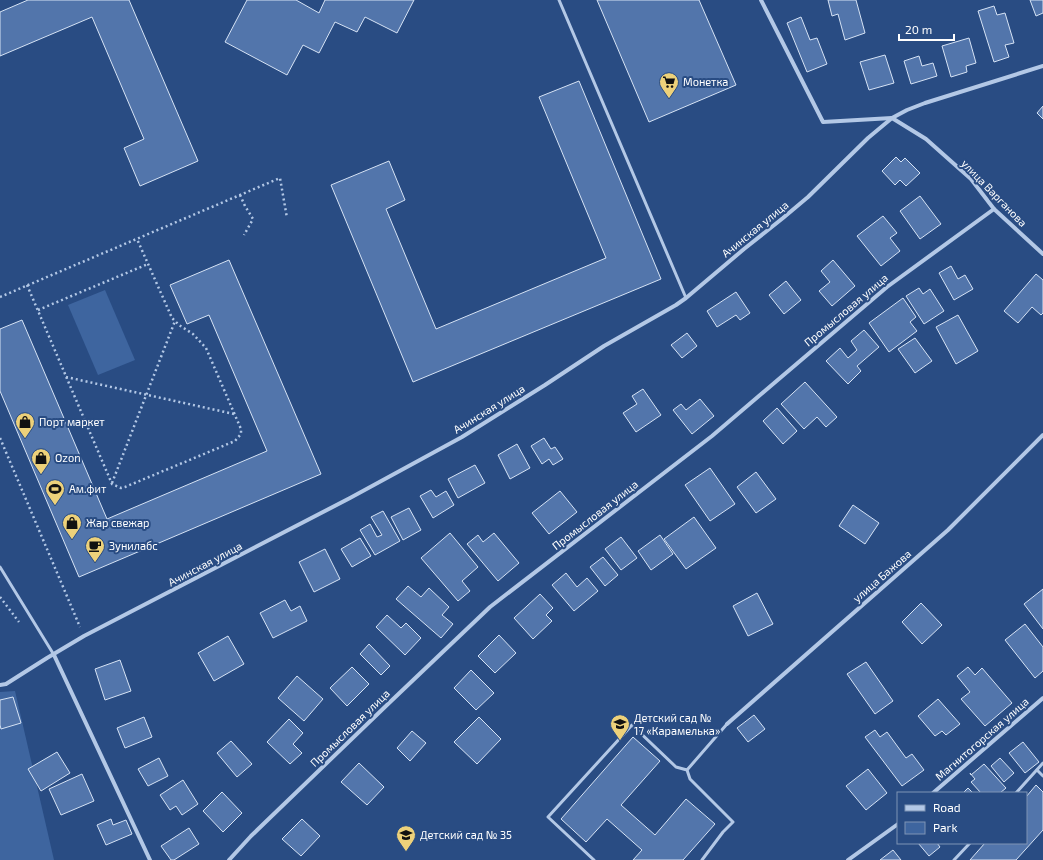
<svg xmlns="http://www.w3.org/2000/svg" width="1043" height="860" font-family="'Exo 2',sans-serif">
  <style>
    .green { fill: #3e659f }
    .building { fill: #5275ab; stroke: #d6e3f5 }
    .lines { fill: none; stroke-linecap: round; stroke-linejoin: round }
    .path { stroke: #b3c8e6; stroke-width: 2.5; stroke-dasharray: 2 3; stroke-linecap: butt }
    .lane { stroke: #b3c8e6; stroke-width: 3 }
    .street { stroke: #b3c8e6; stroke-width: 4 }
    .labels { text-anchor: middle; stroke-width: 4; stroke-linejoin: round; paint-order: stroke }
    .poi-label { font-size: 11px; fill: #fff; stroke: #294c83; text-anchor: start }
    .street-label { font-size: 11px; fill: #fff; stroke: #294c83 }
  </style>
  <rect width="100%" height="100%" fill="#294c83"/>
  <g class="green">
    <polygon points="105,290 135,360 98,375 68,305"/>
    <polygon points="15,691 54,860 0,860 0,692"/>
  </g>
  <g class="building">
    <polygon points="28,0 129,0 198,161 140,186 124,148 144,139 92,17 0,56 0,12"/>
    <polygon points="247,0 296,0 319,13 325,0 414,0 397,33 365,17 357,32 335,22 319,53 303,45 287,75 225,42"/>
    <polygon points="597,0 699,0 736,85 649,122"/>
    <polygon points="828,0 856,0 865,33 845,40 838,14 832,16"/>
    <polygon points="1030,0 1043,0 1043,13 1036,16"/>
    <polygon points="994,6 997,15 1005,13 1014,43 1005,45 1009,57 994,62 978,11"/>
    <polygon points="801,17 810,40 817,38 827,64 807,72 787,23"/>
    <polygon points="969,38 976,63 966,66 967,72 951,77 942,46"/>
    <polygon points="885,55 894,83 869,90 860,62"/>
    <polygon points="919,56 922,66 933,63 937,76 911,84 904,61"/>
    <polygon points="579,81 661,279 413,382 331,185 389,161 405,200 386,209 436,329 606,258 539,97"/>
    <polygon points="1043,106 1043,119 1037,113"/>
    <polygon points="896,157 901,162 905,158 920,173 906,186 900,180 895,185 882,171"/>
    <polygon points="920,196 941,224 920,239 900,211"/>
    <polygon points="883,216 897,233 890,238 900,251 881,266 857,236"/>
    <polygon points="229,260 321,474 79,577 0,391 0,329 22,320 107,519 267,451 209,315 187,324 170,285"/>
    <polygon points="833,260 855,286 832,306 819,291 830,282 821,271"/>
    <polygon points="951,266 958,279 965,275 973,289 954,300 939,273"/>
    <polygon points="1036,274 1043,280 1043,313 1041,315 1032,307 1018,323 1004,311"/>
    <polygon points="786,281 801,300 784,314 769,295"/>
    <polygon points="919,288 923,294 930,289 944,311 924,324 906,296"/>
    <polygon points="736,292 750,313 740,320 736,315 717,327 707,311"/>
    <polygon points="903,298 916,317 910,322 917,331 889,352 869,323"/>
    <polygon points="958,315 978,351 956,364 936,327"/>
    <polygon points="864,330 879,347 857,366 861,371 848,384 826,361 840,348 848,358 857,350 851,341"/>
    <polygon points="687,333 697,346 682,358 671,345"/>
    <polygon points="915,338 932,361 915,373 898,349"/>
    <polygon points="805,382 837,417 826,427 817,417 804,429 781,404"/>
    <polygon points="643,389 661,415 636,432 623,413 637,404 632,396"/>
    <polygon points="700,399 714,416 692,434 673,410 681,404 686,410"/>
    <polygon points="777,408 797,431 783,444 763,421"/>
    <polygon points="544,438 551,449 555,447 563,459 553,465 549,459 542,464 531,446"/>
    <polygon points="517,444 530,468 510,479 498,455"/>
    <polygon points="475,465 485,483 458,498 448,479"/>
    <polygon points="710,468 735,504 710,521 685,485"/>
    <polygon points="756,472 776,499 756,513 737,487"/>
    <polygon points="431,490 436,497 446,491 454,505 433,518 420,496"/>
    <polygon points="560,491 577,512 549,534 532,513"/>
    <polygon points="853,505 879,523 865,544 839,526"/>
    <polygon points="409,508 421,530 403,540 391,517"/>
    <polygon points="383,511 400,541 375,555 360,530 370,524 377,537 382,535 371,517"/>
    <polygon points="694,517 716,548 686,569 664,539"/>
    <polygon points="450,533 478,567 462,581 470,591 458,601 421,558"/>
    <polygon points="494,533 519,563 498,581 467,544 478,535 483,542"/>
    <polygon points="660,535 673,554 651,570 638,551"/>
    <polygon points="621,537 637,558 621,570 605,549"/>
    <polygon points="360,538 371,556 352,567 341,549"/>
    <polygon points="325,549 340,579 314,592 299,562"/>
    <polygon points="603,557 618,575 605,586 590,567"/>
    <polygon points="566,573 577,587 587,578 598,591 574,611 552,585"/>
    <polygon points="408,586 421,597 429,588 449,607 442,615 453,624 441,638 396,599"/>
    <polygon points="1043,589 1043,629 1024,604"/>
    <polygon points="757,593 773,624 748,636 733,606"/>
    <polygon points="540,594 553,608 546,615 552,621 533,639 514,618"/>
    <polygon points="285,600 291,611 300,606 307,621 273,638 260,613"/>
    <polygon points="921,603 942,625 922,644 902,622"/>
    <polygon points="387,615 401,628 406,623 421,638 405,655 376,627"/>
    <polygon points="1025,624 1043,647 1043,671 1035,678 1005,640"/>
    <polygon points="499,635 516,653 495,673 478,656"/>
    <polygon points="228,636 244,664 214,681 198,653"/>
    <polygon points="369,644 390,666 381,675 360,654"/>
    <polygon points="120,660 131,691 105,700 95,669"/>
    <polygon points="866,662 893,701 875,714 847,674"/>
    <polygon points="352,667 369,684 347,706 330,688"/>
    <polygon points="968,667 975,675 982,668 1012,703 985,726 961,699 970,692 957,676"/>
    <polygon points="471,670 494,693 476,710 454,688"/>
    <polygon points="297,676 323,699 304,721 278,698"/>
    <polygon points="13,697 21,723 1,729 0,725 0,700"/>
    <polygon points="938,699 960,724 946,735 942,731 935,736 918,716"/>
    <polygon points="754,715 765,729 748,742 737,728"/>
    <polygon points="144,717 152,737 125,748 117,728"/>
    <polygon points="479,717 501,739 477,764 454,742"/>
    <polygon points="289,719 303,733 293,744 302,753 290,764 267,742"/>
    <polygon points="875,730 880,737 887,732 906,758 912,754 924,770 902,786 865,737"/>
    <polygon points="412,731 426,743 410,761 397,748"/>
    <polygon points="633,737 660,761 621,805 655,835 686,799 715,824 683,860 633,860 642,850 607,819 586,842 561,819"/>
    <polygon points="231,741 252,764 237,777 217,753"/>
    <polygon points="1023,742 1039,762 1025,773 1009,753"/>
    <polygon points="57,752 70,773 41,791 28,769"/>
    <polygon points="159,758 168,776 148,786 138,769"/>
    <polygon points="1000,758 1014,773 1004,782 991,766"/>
    <polygon points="359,763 384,787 367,805 341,782"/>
    <polygon points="984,764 1006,788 1000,793 981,793 971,782 975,779 970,773 971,775"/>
    <polygon points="868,769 887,793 866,810 846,786"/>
    <polygon points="82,774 94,801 61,815 49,789"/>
    <polygon points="183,780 198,804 182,815 176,806 170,810 160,795"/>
    <polygon points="1036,785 1043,792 1043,830 1016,860 970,860 985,843 1026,843 1026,797"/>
    <polygon points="968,788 973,793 963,793"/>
    <polygon points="222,792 242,813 223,832 203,811"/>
    <polygon points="111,819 113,825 126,820 132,834 106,845 97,825"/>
    <polygon points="302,819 320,836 301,856 282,839"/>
    <polygon points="189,828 199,844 174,860 171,860 161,846"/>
    <polygon points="918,843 937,843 940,847 929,856"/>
    <polygon points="893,850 901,860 880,860"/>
  </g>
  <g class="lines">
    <g class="path">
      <polyline points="240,195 245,206 253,219 244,235"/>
      <polyline points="27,285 112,484 121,488 125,487 235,441 241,434 241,429 206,348 193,334 179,325 172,318 137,239"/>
      <polyline points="0,297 280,178 287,218"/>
      <polyline points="38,310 148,264"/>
      <polyline points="66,377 234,414"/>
      <polyline points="0,438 80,627"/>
      <polyline points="112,483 175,321"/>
      <polyline points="0,597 19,622"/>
    </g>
    <g class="lane">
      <polyline points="559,0 686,298"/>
      <polyline points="0,567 54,655"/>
      <polyline points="687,770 727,724"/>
      <polyline points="1037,770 1043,776"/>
      <polyline points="1016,793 1043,763"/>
      <polyline points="594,860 548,817 632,725 676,767 687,770 690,779 733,822 723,832 702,860"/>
      <polyline points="954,860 970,843"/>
    </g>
    <g class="street">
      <polyline points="761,0 823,122 892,118"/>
      <polyline points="892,118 926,139 971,179 994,209 1043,254"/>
      <polyline points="54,655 150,860"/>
      <polyline points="0,685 6,684 47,658 84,636 350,498 462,437 545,385 604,346 676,305 686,298 744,249 783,218 808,197 868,138 892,118 907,110 925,103 1043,66"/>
      <polyline points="727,724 948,530 1043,435"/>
      <polyline points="933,793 1043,698"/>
      <polyline points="229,860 251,836 388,704 490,607 712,436 887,287 994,209"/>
      <polyline points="848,860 898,824"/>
    </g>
  </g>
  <defs>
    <g id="supermarket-pin" transform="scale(1)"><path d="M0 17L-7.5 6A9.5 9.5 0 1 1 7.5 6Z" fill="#edd17a" stroke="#294c83"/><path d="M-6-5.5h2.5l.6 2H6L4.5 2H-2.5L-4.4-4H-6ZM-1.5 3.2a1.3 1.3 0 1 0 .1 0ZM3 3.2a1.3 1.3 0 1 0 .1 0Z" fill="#111"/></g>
    <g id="shop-pin" transform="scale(1)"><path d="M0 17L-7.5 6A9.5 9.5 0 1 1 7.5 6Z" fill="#edd17a" stroke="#294c83"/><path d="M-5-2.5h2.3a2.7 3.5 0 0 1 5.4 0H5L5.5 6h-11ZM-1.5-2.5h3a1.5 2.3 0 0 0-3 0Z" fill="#111"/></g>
    <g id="stadium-pin" transform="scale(1)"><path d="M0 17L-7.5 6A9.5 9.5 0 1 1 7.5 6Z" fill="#edd17a" stroke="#294c83"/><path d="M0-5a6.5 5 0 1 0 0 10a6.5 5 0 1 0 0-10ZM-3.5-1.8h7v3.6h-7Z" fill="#111"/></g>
    <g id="cafe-pin" transform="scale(1)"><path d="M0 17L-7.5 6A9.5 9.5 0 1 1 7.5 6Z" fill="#edd17a" stroke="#294c83"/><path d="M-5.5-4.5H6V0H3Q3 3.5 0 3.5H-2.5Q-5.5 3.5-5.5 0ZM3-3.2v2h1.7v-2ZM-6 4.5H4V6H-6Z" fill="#111"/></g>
    <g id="school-pin" transform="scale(1)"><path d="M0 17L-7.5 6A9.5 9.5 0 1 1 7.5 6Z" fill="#edd17a" stroke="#294c83"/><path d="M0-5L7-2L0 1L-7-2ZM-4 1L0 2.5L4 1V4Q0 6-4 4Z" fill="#111"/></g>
  </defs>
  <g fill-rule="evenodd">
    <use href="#supermarket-pin" x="669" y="82"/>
    <use href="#shop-pin" x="25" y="422"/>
    <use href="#shop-pin" x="41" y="458"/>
    <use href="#stadium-pin" x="55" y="489"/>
    <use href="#shop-pin" x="72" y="523"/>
    <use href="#cafe-pin" x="95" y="546"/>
    <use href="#school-pin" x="620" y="724"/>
    <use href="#school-pin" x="406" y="835"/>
  </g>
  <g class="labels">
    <g class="poi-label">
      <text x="683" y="86">Монетка</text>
      <text x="39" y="426">Порт маркет</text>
      <text x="55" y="462">Ozon</text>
      <text x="69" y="493">Ам.фит</text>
      <text x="86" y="527">Жар свежар</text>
      <text x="109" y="550">Зунилабс</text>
      <text x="634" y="722">Детский сад №<tspan x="634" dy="13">17 «Карамелька»</tspan></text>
      <text x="420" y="839">Детский сад № 35</text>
    </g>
    <g class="street-label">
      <text transform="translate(994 193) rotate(46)" y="4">улица Варганова</text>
      <text transform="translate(755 229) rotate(-39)" y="4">Ачинская улица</text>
      <text transform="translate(846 310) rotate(-40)" y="4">Промысловая улица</text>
      <text transform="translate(489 409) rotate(-32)" y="4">Ачинская улица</text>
      <text transform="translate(595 515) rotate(-38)" y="4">Промысловая улица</text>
      <text transform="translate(205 564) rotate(-28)" y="4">Ачинская улица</text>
      <text transform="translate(882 576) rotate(-41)" y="4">улица Бажова</text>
      <text transform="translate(350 728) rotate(-44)" y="4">Промысловая улица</text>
      <text transform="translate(982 739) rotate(-41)" y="4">Магнитогорская улица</text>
    </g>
  </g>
  <rect x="897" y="792" width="130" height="52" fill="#294c83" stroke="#7f94b5"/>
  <rect x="905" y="805" width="20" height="6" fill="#b3c8e6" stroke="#7f94b5"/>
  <text x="933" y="812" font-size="12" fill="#ffffff">Road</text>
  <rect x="905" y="822" width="20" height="12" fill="#3e659f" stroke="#7f94b5"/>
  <text x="933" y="832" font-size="12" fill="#ffffff">Park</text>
  <path d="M899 34v6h55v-6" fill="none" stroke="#ffffff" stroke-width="2"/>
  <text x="905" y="34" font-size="12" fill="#ffffff" stroke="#294c83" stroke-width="3" paint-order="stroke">20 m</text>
</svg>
